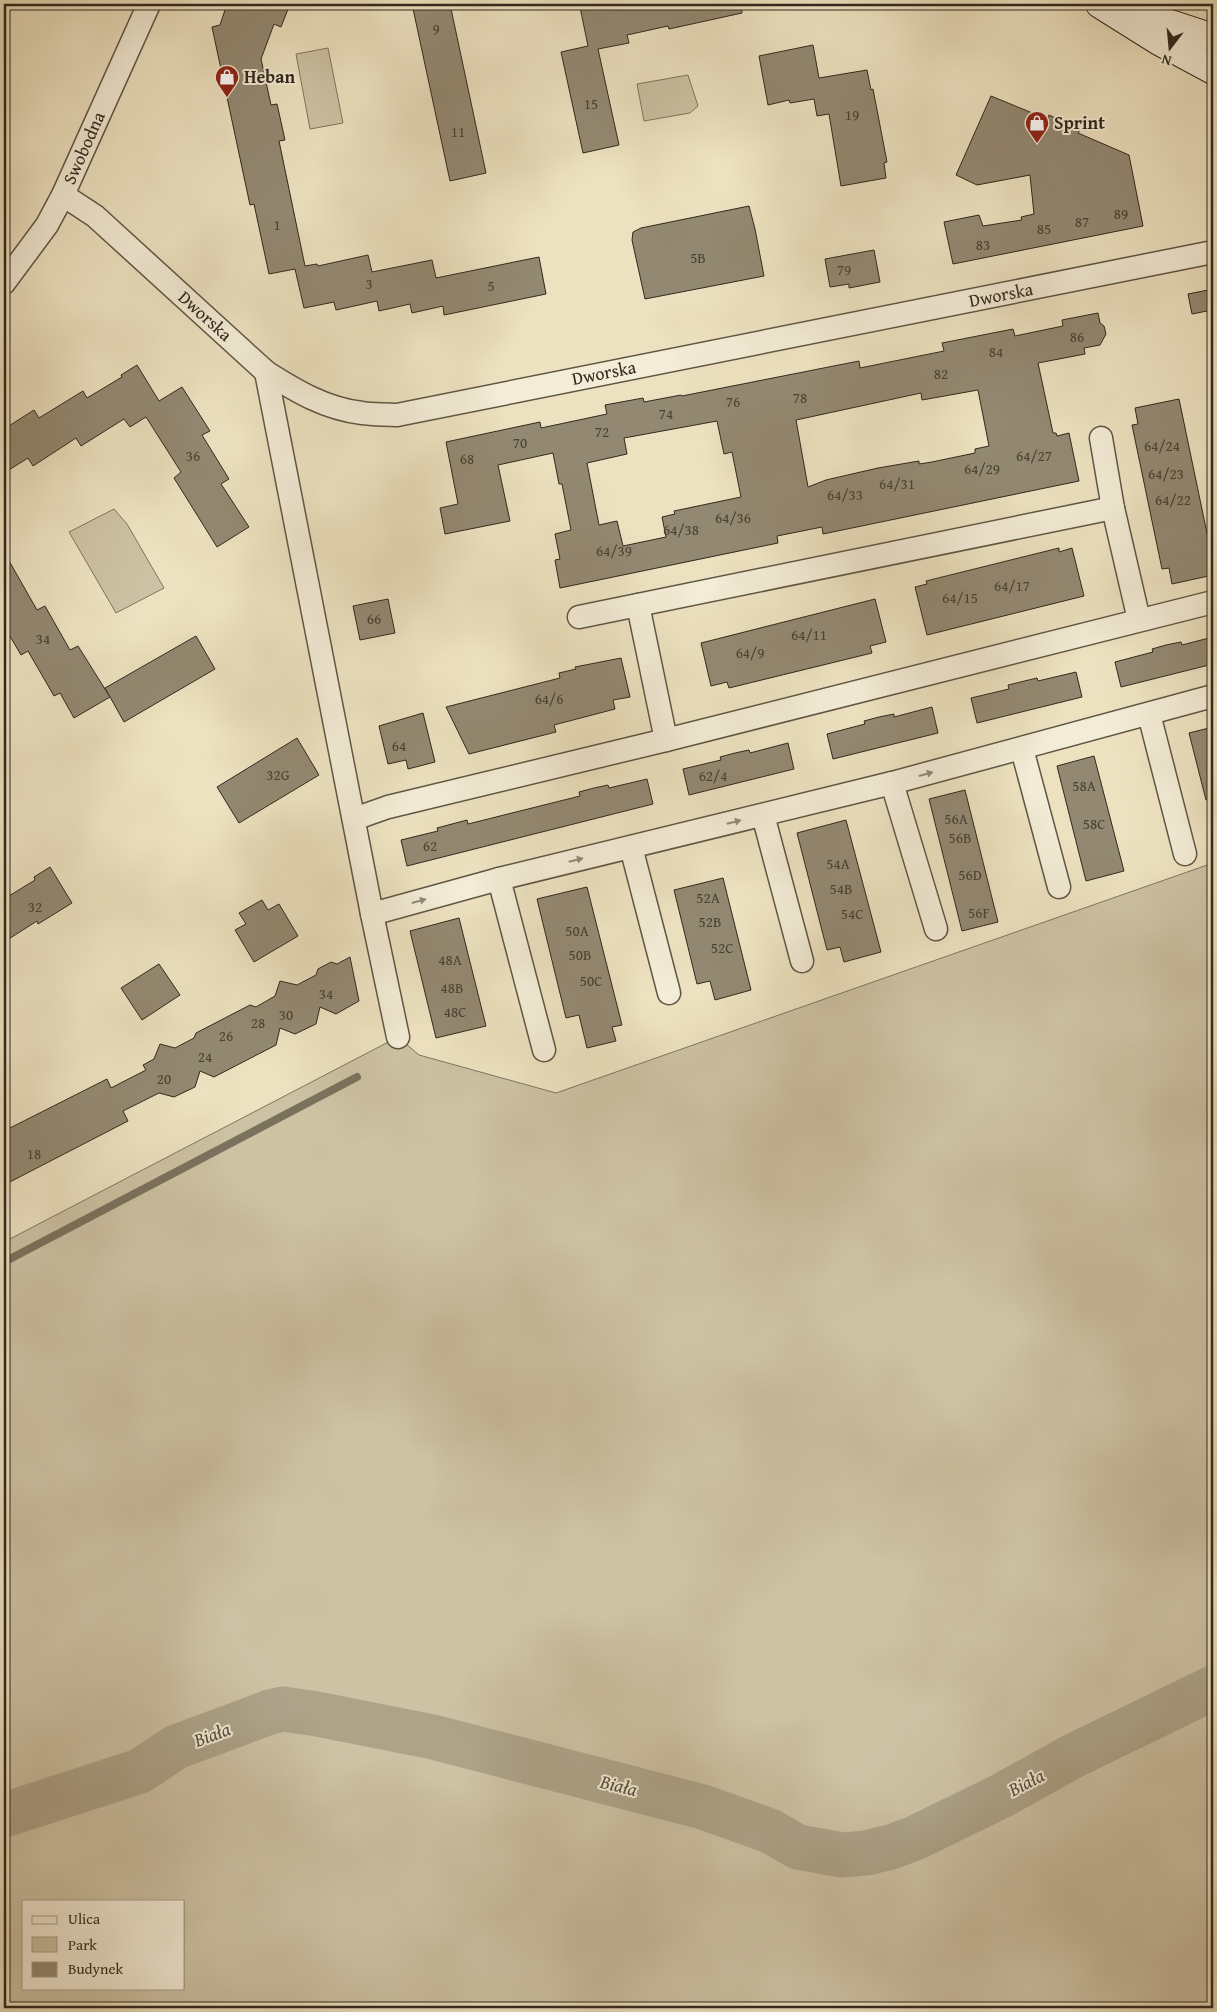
<svg xmlns="http://www.w3.org/2000/svg" width="1217" height="2012" font-family="'Gentium Book Plus',serif">
  <style>
    .green { fill: #cdc2a4; stroke: #7f7561; fill-rule: evenodd }
    .lines { fill: none; stroke-linecap: round; stroke-linejoin: round }
    .stream { stroke: #7b725e; stroke-width: 8 }
    .river { stroke: #ada389; stroke-width: 45 }
    .building { fill: #938972; stroke: #31281e; fill-rule: evenodd }
    .street-casing { stroke: #605646; stroke-width: 25 }
    .secondary-casing { stroke: #31281e; stroke-width: 30 }
    .street { stroke: #f3ecd6; stroke-width: 22 }
    .secondary { stroke: #f3ecd6; stroke-width: 28 }
    .oneway { fill: #928a7a }
    .labels { text-anchor: middle; stroke-width: 4; stroke-linejoin: round; paint-order: stroke }
    .number-label { font-size: 15px; fill: #4a4033 }
    .poi-label { font-size: 18px; font-weight: bold; fill: #31281e; stroke: #f3ecd6; text-anchor: start }
    .street-label { font-size: 18px; fill: #31281e; stroke: #f3ecd6 }
    .water-label { font-size: 19px; font-style: italic; fill: #564d3e; stroke: #f3ecd6 }
  </style>
  <rect width="100%" height="100%" fill="#ede2c0"/>
  <filter id="stains"><feTurbulence type="fractalNoise" baseFrequency=".004" numOctaves="4"/><feColorMatrix values="0 0 0 0 .2 0 0 0 0 .09 0 0 0 0 .02 0 0 0 .5 -.17"/></filter>
  <radialGradient id="worn" r=".72"><stop offset=".6" stop-color="#630" stop-opacity="0"/><stop offset="1" stop-color="#630" stop-opacity=".3"/></radialGradient>
  <g class="green">
    <polygon points="328,48 343,123 310,129 296,54"/>
    <polygon points="688,75 698,106 690,113 644,121 637,84"/>
    <polygon points="114,509 127,524 164,588 116,613 69,532"/>
    <path d="M 1213,863 L 1213,2008 L 4,2008 L 4,1242 L 398,1037 L 419,1055 L 556,1093 ZM 24,1901 L 184,1901 L 184,1988 L 24,1988 Z"/>
  </g>
  <g class="lines">
    <polyline class="stream" points="4,1262 357,1077"/>
    <polyline class="river" points="4,1815 140,1771 176,1747 270,1712 283,1709 317,1714 433,1737 703,1807 770,1831 798,1847 842,1855 866,1853 891,1847 915,1838 1001,1796 1073,1756 1213,1688"/>
  </g>
  <g class="building">
    <polygon points="227,4 290,4 281,27 274,24 261,59 271,105 277,104 285,140 279,141 305,266 317,264 318,266 368,255 372,272 432,260 436,278 539,257 546,294 444,315 443,306 412,313 410,304 379,311 377,301 336,310 334,302 304,308 295,269 269,274 254,204 250,205 212,27 220,25"/>
    <polygon points="412,4 450,4 486,173 450,181"/>
    <polygon points="597,4 741,4 742,13 669,29 668,26 627,35 629,43 598,49 619,145 583,153 561,52 588,46 580,7"/>
    <polygon points="813,45 819,78 867,70 871,90 873,89 887,162 884,163 886,178 841,186 829,114 817,116 814,99 790,103 789,100 768,105 759,56"/>
    <polygon points="991,96 1047,119 1049,115 1080,130 1078,133 1129,155 1143,226 953,264 944,222 979,215 983,226 1022,220 1021,217 1034,214 1030,175 977,185 956,175"/>
    <polygon points="749,206 755,229 764,276 645,299 632,240 633,232 641,228"/>
    <polygon points="874,250 880,282 849,288 849,284 830,287 825,259"/>
    <polygon points="1208,290 1212,310 1192,314 1188,294"/>
    <path d="M 1098,313 L 1100,323 L 1104,326 L 1106,334 L 1100,345 L 1084,348 L 1085,354 L 1038,363 L 1053,433 L 1056,433 L 1057,436 L 1069,433 L 1079,481 L 823,534 L 822,527 L 777,536 L 778,543 L 560,588 L 555,560 L 560,559 L 555,534 L 571,530 L 562,484 L 559,484 L 553,453 L 498,465 L 510,521 L 445,534 L 440,508 L 458,504 L 446,442 L 540,422 L 541,428 L 607,414 L 605,405 L 643,398 L 644,402 L 681,395 L 682,396 L 859,361 L 860,368 L 944,351 L 942,343 L 1013,329 L 1015,336 L 1063,326 L 1062,320 ZM 978,390 L 989,446 L 975,449 L 975,453 L 932,462 L 919,464 L 919,461 L 878,468 L 826,480 L 808,487 L 796,420 L 921,393 L 922,400 ZM 717,421 L 724,454 L 732,452 L 741,497 L 674,511 L 675,514 L 662,517 L 666,537 L 623,546 L 617,521 L 599,525 L 587,463 L 627,454 L 624,438 Z"/>
    <polygon points="137,365 159,401 182,387 210,431 202,435 229,479 221,484 249,527 217,547 174,478 181,472 146,417 130,427 124,419 81,446 76,438 33,466 28,458 4,473 4,429 34,410 39,418 83,391 87,398 122,377 121,375"/>
    <polygon points="1179,399 1213,562 1213,575 1172,584 1169,568 1162,569 1132,425 1138,424 1135,408"/>
    <polygon points="1059,548 1059,552 1072,548 1084,596 927,635 915,587 927,584 926,581"/>
    <polygon points="4,552 37,610 45,606 70,650 78,646 110,697 74,718 60,693 54,696 28,651 21,655 4,626"/>
    <polygon points="388,599 395,633 360,640 353,606"/>
    <polygon points="875,599 886,642 870,646 872,653 729,688 727,682 711,686 701,643"/>
    <polygon points="196,636 215,669 124,722 105,688"/>
    <polygon points="1213,637 1213,664 1121,687 1115,662 1153,652 1152,649 1166,645 1181,642 1182,645"/>
    <polygon points="621,658 630,697 613,700 615,709 554,725 556,732 469,754 446,707 560,678 559,673 576,669 575,667"/>
    <polygon points="1076,672 1082,697 977,723 971,698 1009,689 1008,685 1037,678 1038,681"/>
    <polygon points="932,707 938,733 833,759 827,734 865,724 864,721 879,717 894,714 894,717"/>
    <polygon points="423,713 435,762 408,769 406,760 388,764 379,726"/>
    <polygon points="1213,727 1213,799 1206,800 1189,733"/>
    <polygon points="297,738 319,775 239,823 217,787"/>
    <polygon points="788,743 794,769 689,795 683,769 721,760 720,757 735,753 749,750 750,753"/>
    <polygon points="1094,756 1124,871 1086,881 1057,766"/>
    <polygon points="647,779 653,804 407,866 401,840 438,831 437,828 467,820 468,824 580,796 579,792 594,788 608,785 609,788"/>
    <polygon points="965,790 998,922 962,931 929,799"/>
    <polygon points="846,820 881,952 844,962 840,947 827,950 797,833"/>
    <polygon points="50,867 72,903 38,924 37,921 4,942 4,899 35,880 34,877"/>
    <polygon points="723,878 751,990 715,1000 710,981 697,984 674,890"/>
    <polygon points="587,887 622,1025 612,1027 616,1041 587,1048 579,1015 566,1018 537,899"/>
    <polygon points="262,900 268,910 279,904 298,936 254,962 235,930 246,924 239,913"/>
    <polygon points="459,918 486,1026 436,1038 410,931"/>
    <polygon points="350,957 359,1001 336,1014 320,1007 316,1024 295,1034 280,1028 276,1045 214,1077 200,1071 195,1087 174,1097 159,1093 123,1111 128,1121 4,1185 4,1131 107,1079 111,1088 146,1070 143,1065 154,1059 160,1044 175,1048 194,1038 196,1033 250,1005 256,1007 275,996 280,981 297,985 316,975 318,969 331,962 337,964"/>
    <polygon points="159,964 180,995 142,1020 121,988"/>
  </g>
  <g class="lines">
    <g class="street-casing">
      <g id="street">
        <path d="M 63,195 L 95,216 L 266,372 C 296,391 326,409 362,413 C 373,415 385,414 397,415 L 1213,252"/>
        <polyline points="4,283 47,225 63,195 149,4"/>
        <polyline points="266,372 372,914 398,1037"/>
        <polyline points="1101,438 1113,508 1139,620"/>
        <polyline points="638,605 666,740"/>
        <polyline points="579,617 1113,508"/>
        <polyline points="1149,714 1185,854"/>
        <polyline points="1022,749 1059,887"/>
        <polyline points="892,783 936,929"/>
        <polyline points="763,815 802,961"/>
        <polyline points="354,819 388,807 666,740 1213,602"/>
        <polyline points="631,847 669,993"/>
        <polyline points="499,879 544,1050"/>
        <polyline points="372,914 499,879 892,783 1213,696"/>
      </g>
    </g>
    <g class="secondary-casing">
      <g id="secondary">
        <polyline points="1100,4 1159,41 1213,70"/>
        <polyline points="1127,10 1213,38"/>
      </g>
    </g>
    <use href="#street" class="street"/>
    <use href="#secondary" class="secondary"/>
  </g>
  <defs><path id="oneway-solid" d="M-6-.8H1V-3.2L6.5 0L1 3.2V.8H-6Z" transform="scale(1.25)"/></defs>
  <g class="oneway">
    <use href="#oneway-solid" transform="translate(926 774) rotate(-15)"/>
    <use href="#oneway-solid" transform="translate(734 822) rotate(-14)"/>
    <use href="#oneway-solid" transform="translate(576 860) rotate(-14)"/>
    <use href="#oneway-solid" transform="translate(419 901) rotate(-15)"/>
  </g>
  <defs>
    <g id="shop-pin" transform="scale(1.25)"><path d="M0 17L-7.5 6A9.5 9.5 0 1 1 7.5 6Z" fill="#8f2418" stroke="#f3ecd6"/><path d="M-5-2.5h2.3a2.7 3.5 0 0 1 5.4 0H5L5.5 6h-11ZM-1.5-2.5h3a1.5 2.3 0 0 0-3 0Z" fill="#fff"/></g>
  </defs>
  <g fill-rule="evenodd">
    <use href="#shop-pin" x="227" y="77"/>
    <use href="#shop-pin" x="1037" y="123"/>
  </g>
  <g class="labels">
    <g class="number-label">
      <text x="436" y="34">9</text>
      <text x="591" y="109">15</text>
      <text x="852" y="120">19</text>
      <text x="458" y="137">11</text>
      <text x="1121" y="219">89</text>
      <text x="1082" y="227">87</text>
      <text x="277" y="230">1</text>
      <text x="1044" y="234">85</text>
      <text x="983" y="250">83</text>
      <text x="698" y="263">5B</text>
      <text x="844" y="275">79</text>
      <text x="369" y="289">3</text>
      <text x="491" y="291">5</text>
      <text x="1077" y="342">86</text>
      <text x="996" y="357">84</text>
      <text x="941" y="379">82</text>
      <text x="800" y="403">78</text>
      <text x="733" y="407">76</text>
      <text x="666" y="419">74</text>
      <text x="602" y="437">72</text>
      <text x="520" y="448">70</text>
      <text x="1162" y="451">64/24</text>
      <text x="193" y="461">36</text>
      <text x="1034" y="461">64/27</text>
      <text x="467" y="464">68</text>
      <text x="982" y="474">64/29</text>
      <text x="1166" y="479">64/23</text>
      <text x="897" y="489">64/31</text>
      <text x="845" y="500">64/33</text>
      <text x="1173" y="505">64/22</text>
      <text x="733" y="523">64/36</text>
      <text x="681" y="535">64/38</text>
      <text x="614" y="556">64/39</text>
      <text x="1012" y="591">64/17</text>
      <text x="960" y="603">64/15</text>
      <text x="374" y="624">66</text>
      <text x="809" y="640">64/11</text>
      <text x="43" y="644">34</text>
      <text x="750" y="658">64/9</text>
      <text x="549" y="704">64/6</text>
      <text x="399" y="751">64</text>
      <text x="278" y="780">32G</text>
      <text x="713" y="781">62/4</text>
      <text x="1084" y="791">58A</text>
      <text x="956" y="824">56A</text>
      <text x="1094" y="829">58C</text>
      <text x="960" y="843">56B</text>
      <text x="430" y="851">62</text>
      <text x="838" y="869">54A</text>
      <text x="970" y="880">56D</text>
      <text x="841" y="894">54B</text>
      <text x="708" y="903">52A</text>
      <text x="35" y="912">32</text>
      <text x="979" y="918">56F</text>
      <text x="852" y="919">54C</text>
      <text x="710" y="927">52B</text>
      <text x="577" y="936">50A</text>
      <text x="722" y="953">52C</text>
      <text x="580" y="960">50B</text>
      <text x="450" y="965">48A</text>
      <text x="591" y="986">50C</text>
      <text x="452" y="993">48B</text>
      <text x="326" y="999">34</text>
      <text x="455" y="1017">48C</text>
      <text x="286" y="1020">30</text>
      <text x="258" y="1028">28</text>
      <text x="226" y="1041">26</text>
      <text x="205" y="1062">24</text>
      <text x="164" y="1084">20</text>
      <text x="34" y="1159">18</text>
    </g>
    <g class="poi-label">
      <text x="244" y="83">Heban</text>
      <text x="1054" y="129">Sprint</text>
    </g>
    <g class="street-label">
      <text transform="translate(84 148) rotate(-66)" y="6">Swobodna</text>
      <text transform="translate(1001 295) rotate(-11)" y="6">Dworska</text>
      <text transform="translate(205 316) rotate(42)" y="6">Dworska</text>
      <text transform="translate(604 373) rotate(-11)" y="6">Dworska</text>
    </g>
    <g class="water-label">
      <text transform="translate(212 1734) rotate(-20)" y="7">Biała</text>
      <text transform="translate(1026 1782) rotate(-27)" y="7">Biała</text>
      <text transform="translate(619 1785) rotate(14)" y="7">Biała</text>
    </g>
  </g>
  <rect width="1217" height="2012" fill="none" stroke="#ede2c0" stroke-width="20"/>
  <rect x="5" y="5" width="1207" height="2002" fill="none" stroke="#31281e" stroke-width="2.5"/>
  <rect x="10" y="10" width="1197" height="1992" fill="none" stroke="#31281e"/>
  <rect x="22" y="1900" width="162" height="90" fill="#f3ecd6" stroke="#a59e8c"/>
  <rect x="32" y="1916" width="25" height="8" fill="#f3ecd6" stroke="#a59e8c"/>
  <text x="68" y="1924" font-size="15" fill="#31281e">Ulica</text>
  <rect x="32" y="1937" width="25" height="15" fill="#cdc2a4" stroke="#a59e8c"/>
  <text x="68" y="1950" font-size="15" fill="#31281e">Park</text>
  <rect x="32" y="1962" width="25" height="15" fill="#938972" stroke="#a59e8c"/>
  <text x="68" y="1974" font-size="15" fill="#31281e">Budynek</text>
  <g transform="translate(1170 48) rotate(196)" stroke="#f3ecd6" stroke-width="4" paint-order="stroke">
  <path d="M0-4L9 19L0 12L-9 19Z" fill="#31281e"/>
  <text y="-8" font-size="14" font-weight="bold" text-anchor="middle" fill="#31281e">N</text>
  </g>
  <rect width="100%" height="100%" filter="url(#stains)"/>
  <rect width="100%" height="100%" fill="url(#worn)"/>
</svg>
